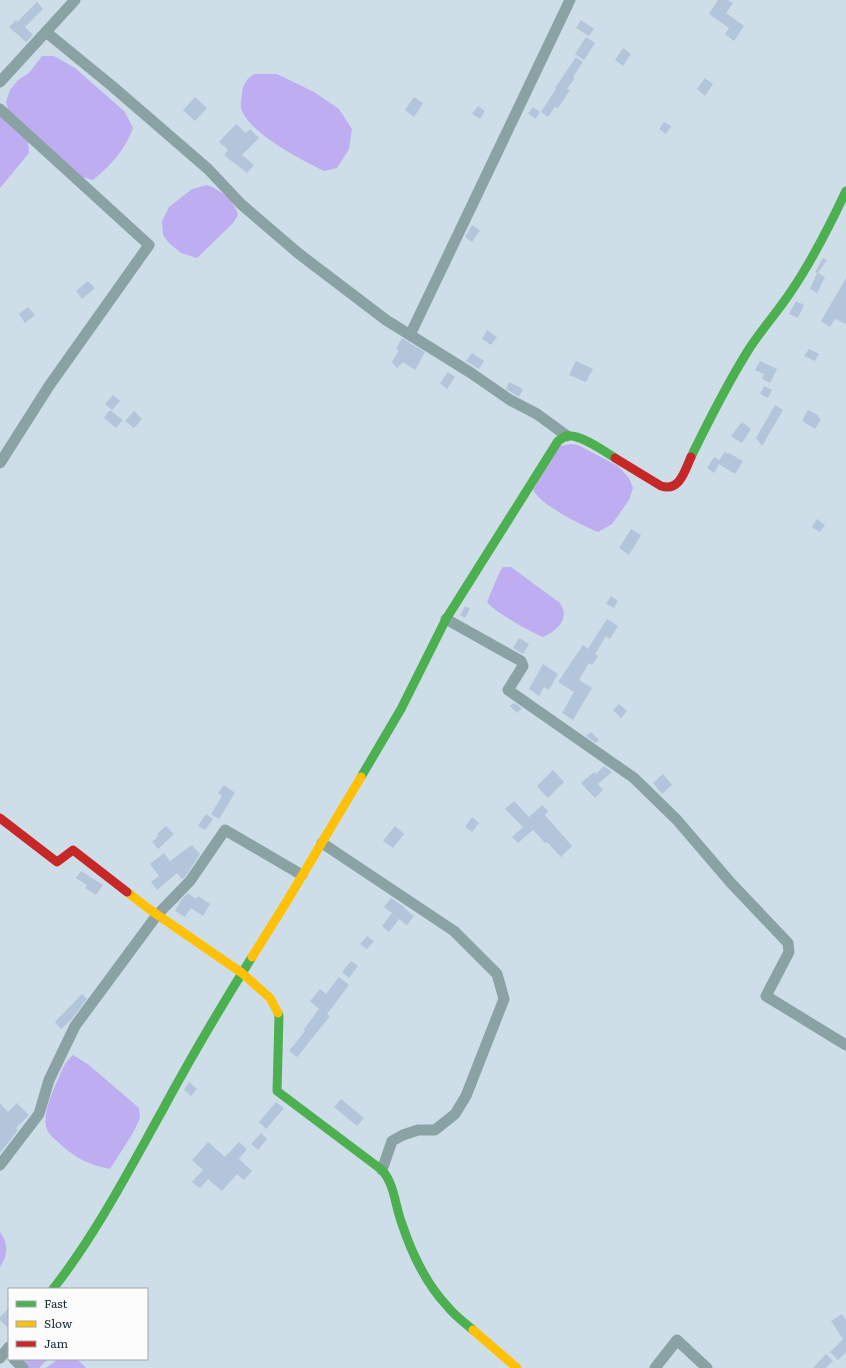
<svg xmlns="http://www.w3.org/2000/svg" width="846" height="1368" font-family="Literata,serif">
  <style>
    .water { fill: #beadf1 }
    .building { fill: #b3c5da }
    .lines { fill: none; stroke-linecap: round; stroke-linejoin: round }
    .street { stroke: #8aa2a3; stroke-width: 11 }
    .fast { stroke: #4caf50; stroke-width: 9 }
    .slow { stroke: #ffc107; stroke-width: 9 }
    .jam { stroke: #c62828; stroke-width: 9 }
  </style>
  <rect width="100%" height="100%" fill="#cddee9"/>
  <g class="water">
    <path d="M 42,56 L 54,56 L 75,68 L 125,112 L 133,128 C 125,150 111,165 93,180 L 82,177 L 8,109 L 6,102 L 10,90 L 18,80 L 29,73 Z"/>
    <path d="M 255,74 L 277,74 L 314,92 L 339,109 L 352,129 L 349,149 L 337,168 L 324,171 C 302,160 248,133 241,108 C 240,104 242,97 242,93 C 243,85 247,77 255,74 Z"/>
    <polygon points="0,115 28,141 29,153 0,188"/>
    <path d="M 207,185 C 221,190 234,200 238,215 L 233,223 L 197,258 L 181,253 L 169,243 L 163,235 L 162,221 L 169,207 L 192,189 Z"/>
    <path d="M 571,444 L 578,445 L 618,466 L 629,478 L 633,488 L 629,500 L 612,524 L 598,532 C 581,525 541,505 533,490 L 559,446 Z"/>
    <path d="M 503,567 L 511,567 L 560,603 C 571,619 556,631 543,637 C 531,632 494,612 487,602 L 500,571 Z"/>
    <path d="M 73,1055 L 89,1065 L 139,1108 L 140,1118 L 133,1133 L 110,1169 C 88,1165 73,1157 57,1141 C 53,1138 48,1133 47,1129 C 42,1117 51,1095 56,1084 C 61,1074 63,1063 73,1055 Z"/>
    <path d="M 0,1232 C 9,1244 8,1255 0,1267 Z"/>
    <polygon points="19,1359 48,1359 39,1368 28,1368"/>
    <polygon points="58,1359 77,1359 86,1368 46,1368"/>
  </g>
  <g class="building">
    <polygon points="718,0 728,0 733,3 726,13 744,26 734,41 725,34 729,28 709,14"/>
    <polygon points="37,2 43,9 25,27 33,35 26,42 9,27 16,20 17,22"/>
    <polygon points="581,20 594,29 589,36 576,28"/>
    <polygon points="586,37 595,43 584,60 575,54"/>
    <polygon points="623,48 631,54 623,66 615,60"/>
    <polygon points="576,57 583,62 573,77 575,78 567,89 570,90 558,108 555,107 548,117 541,112 556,89 555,88"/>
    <polygon points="705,78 713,84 705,96 697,89"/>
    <polygon points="195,97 207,108 195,121 183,110"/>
    <polygon points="414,97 423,103 414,117 405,110"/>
    <polygon points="478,106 485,111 480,119 472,114"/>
    <polygon points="533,107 540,112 536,119 528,114"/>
    <polygon points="664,122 671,126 666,134 659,129"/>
    <polygon points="236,124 246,133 250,129 259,138 242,155 254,165 247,173 224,155 228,150 219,142"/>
    <polygon points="472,225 480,230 472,242 465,237"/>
    <polygon points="823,258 827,260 818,273 825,277 817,293 810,289 817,273 815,272"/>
    <polygon points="846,278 846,324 835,319 830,327 821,321"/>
    <polygon points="88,281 95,288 82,299 76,291"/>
    <polygon points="796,301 804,305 798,318 789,314"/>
    <polygon points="28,307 35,315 25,323 19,314"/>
    <polygon points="487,330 497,337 491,345 482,339"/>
    <polygon points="402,338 425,352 415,370 403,362 397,368 392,362 399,350 396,349"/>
    <polygon points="809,349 819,354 815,361 804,356"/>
    <polygon points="472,353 484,361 479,369 466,361"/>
    <polygon points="576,361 593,369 586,382 569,375"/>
    <polygon points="760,361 777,369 770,383 762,379 764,374 755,370"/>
    <polygon points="448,372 455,377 447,389 440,383"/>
    <polygon points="509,382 523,389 519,397 506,389"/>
    <polygon points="764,386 772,390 768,398 760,394"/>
    <polygon points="113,395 120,401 112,410 105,404"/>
    <polygon points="775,405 783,410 762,446 756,438"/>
    <polygon points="110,410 123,420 116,428 104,418"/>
    <polygon points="808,410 819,416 818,417 821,419 815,429 802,421"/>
    <polygon points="134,411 142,419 134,428 125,421"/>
    <polygon points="742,422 751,429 742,443 731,436"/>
    <polygon points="725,452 728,454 729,453 743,461 735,474 719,464 714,473 707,468 714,457 719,460"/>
    <polygon points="817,519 825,525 820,532 812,527"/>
    <polygon points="631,529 641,535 629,555 619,548"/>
    <polygon points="611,596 618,601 614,608 606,604"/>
    <polygon points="465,606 470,609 465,618 460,615"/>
    <polygon points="607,619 618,626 610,639 606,636 595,654 598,656 592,665 589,663 579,680 592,688 573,720 562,713 574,692 558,682 583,645 588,649"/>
    <polygon points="519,638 529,644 523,654 513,648"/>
    <polygon points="543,664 558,674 549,690 544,687 539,696 529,689"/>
    <polygon points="514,703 522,708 517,713 510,706"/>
    <polygon points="619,704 627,711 621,718 613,710"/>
    <polygon points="591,732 599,740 596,743 586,736"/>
    <polygon points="604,766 612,772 598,784 603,790 595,798 581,783 594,772 596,774"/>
    <polygon points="553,770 564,782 548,798 537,786"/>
    <polygon points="663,774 672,785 662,794 653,783"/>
    <polygon points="224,785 235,793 219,819 211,814 222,796 218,793"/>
    <polygon points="514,801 529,817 542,805 548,811 545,815 572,846 561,857 547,842 545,843 533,830 518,843 512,837 523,827 505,809"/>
    <polygon points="206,814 213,819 205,830 198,826"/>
    <polygon points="472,817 479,823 472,832 465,827"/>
    <polygon points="166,826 174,834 158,849 152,842 158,836 157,834"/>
    <polygon points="395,826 404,834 393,848 383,841"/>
    <polygon points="192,845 200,854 185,877 182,879 177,873 157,890 151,882 159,876 150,864 164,853 170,861"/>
    <polygon points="81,871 103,885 96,895 85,888 87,885 76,878"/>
    <polygon points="188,893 196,899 198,896 210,904 203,916 191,908 185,917 175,911 181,900"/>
    <polygon points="391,898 404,907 404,908 414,916 407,925 399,919 389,932 382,926 392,913 384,907"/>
    <polygon points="367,936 374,941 367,949 360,944"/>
    <polygon points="351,961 358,966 349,978 342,972"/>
    <polygon points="339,977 349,985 327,1014 330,1016 297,1057 289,1051 305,1031 304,1029 319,1009 310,1001 320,989 326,994"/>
    <polygon points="82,994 87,999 71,1020 61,1029 55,1022"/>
    <polygon points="189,1082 197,1089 191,1096 184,1090"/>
    <polygon points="341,1099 364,1118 357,1126 334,1107"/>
    <polygon points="276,1102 284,1108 266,1129 259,1122"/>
    <polygon points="0,1103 8,1112 17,1103 29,1115 16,1128 18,1130 0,1153"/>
    <polygon points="261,1133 267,1139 258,1150 251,1144"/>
    <polygon points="208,1142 225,1157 239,1142 247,1149 239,1159 252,1171 244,1180 237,1174 222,1191 208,1179 200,1188 192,1182 203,1170 192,1160"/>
    <polygon points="9,1308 9,1329 0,1320 0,1317"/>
    <polygon points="842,1314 846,1320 846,1352 838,1360 830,1352 843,1339 831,1321"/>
    <polygon points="826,1354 833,1361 826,1368 813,1368"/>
  </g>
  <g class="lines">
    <g class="street">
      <polyline points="46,32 112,86 208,169 241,204 298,253 386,320 471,373 510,400 537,414 567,436"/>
      <polyline points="0,82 75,0"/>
      <polyline points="0,109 149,245 49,386 0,463"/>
      <polyline points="410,335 570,0"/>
      <polyline points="446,619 521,661 523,666 508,690 634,778 677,820 731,883 788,943 789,952 766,996 846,1045"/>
      <polyline points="322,843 454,931 497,974 504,999 466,1096 455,1114 435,1130 418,1130 403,1135 392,1141 382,1170"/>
      <polyline points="0,1165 39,1114 49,1080 75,1026 157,915 190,881 225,830 302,875"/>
      <polyline points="0,1358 9,1347"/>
      <polyline points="14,1359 23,1368"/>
      <polyline points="655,1368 677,1340 707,1368"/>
    </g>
    <g class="fast">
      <path d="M 691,457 C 709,420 727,384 749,349 C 762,329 779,310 792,290 C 813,259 830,225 846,191"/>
      <path d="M 361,777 L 401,709 L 446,619 L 558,441 C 560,440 564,437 566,436 C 579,433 604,451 615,458"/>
      <path d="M 278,1013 L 279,1016 L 277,1091 L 382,1170 C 395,1185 395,1206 402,1224 C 412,1254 426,1284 448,1307 C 455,1316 465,1323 473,1330"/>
      <path d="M 53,1289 C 96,1234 128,1172 162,1111 C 190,1059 220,1008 252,957"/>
    </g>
    <g class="slow">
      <polyline points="127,892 149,909 242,973 270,998 278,1013"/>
      <polyline points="252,957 287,901 361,777"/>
      <polyline points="473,1330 517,1368"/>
    </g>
    <g class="jam">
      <path d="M 615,458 L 661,486 C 680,492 685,470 691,457"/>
      <polyline points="0,818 57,862 73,850 127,892"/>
    </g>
  </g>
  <rect x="8" y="1288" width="140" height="72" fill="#fcfcfc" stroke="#a0a8ae"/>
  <rect x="16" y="1301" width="20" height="6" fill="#4caf50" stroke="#a0a8ae"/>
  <text x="44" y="1308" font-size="12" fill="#152b39">Fast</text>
  <rect x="16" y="1321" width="20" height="6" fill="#ffc107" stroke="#a0a8ae"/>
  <text x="44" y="1328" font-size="12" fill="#152b39">Slow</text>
  <rect x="16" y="1341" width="20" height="6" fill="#c62828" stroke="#a0a8ae"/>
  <text x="44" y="1348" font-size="12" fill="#152b39">Jam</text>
</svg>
